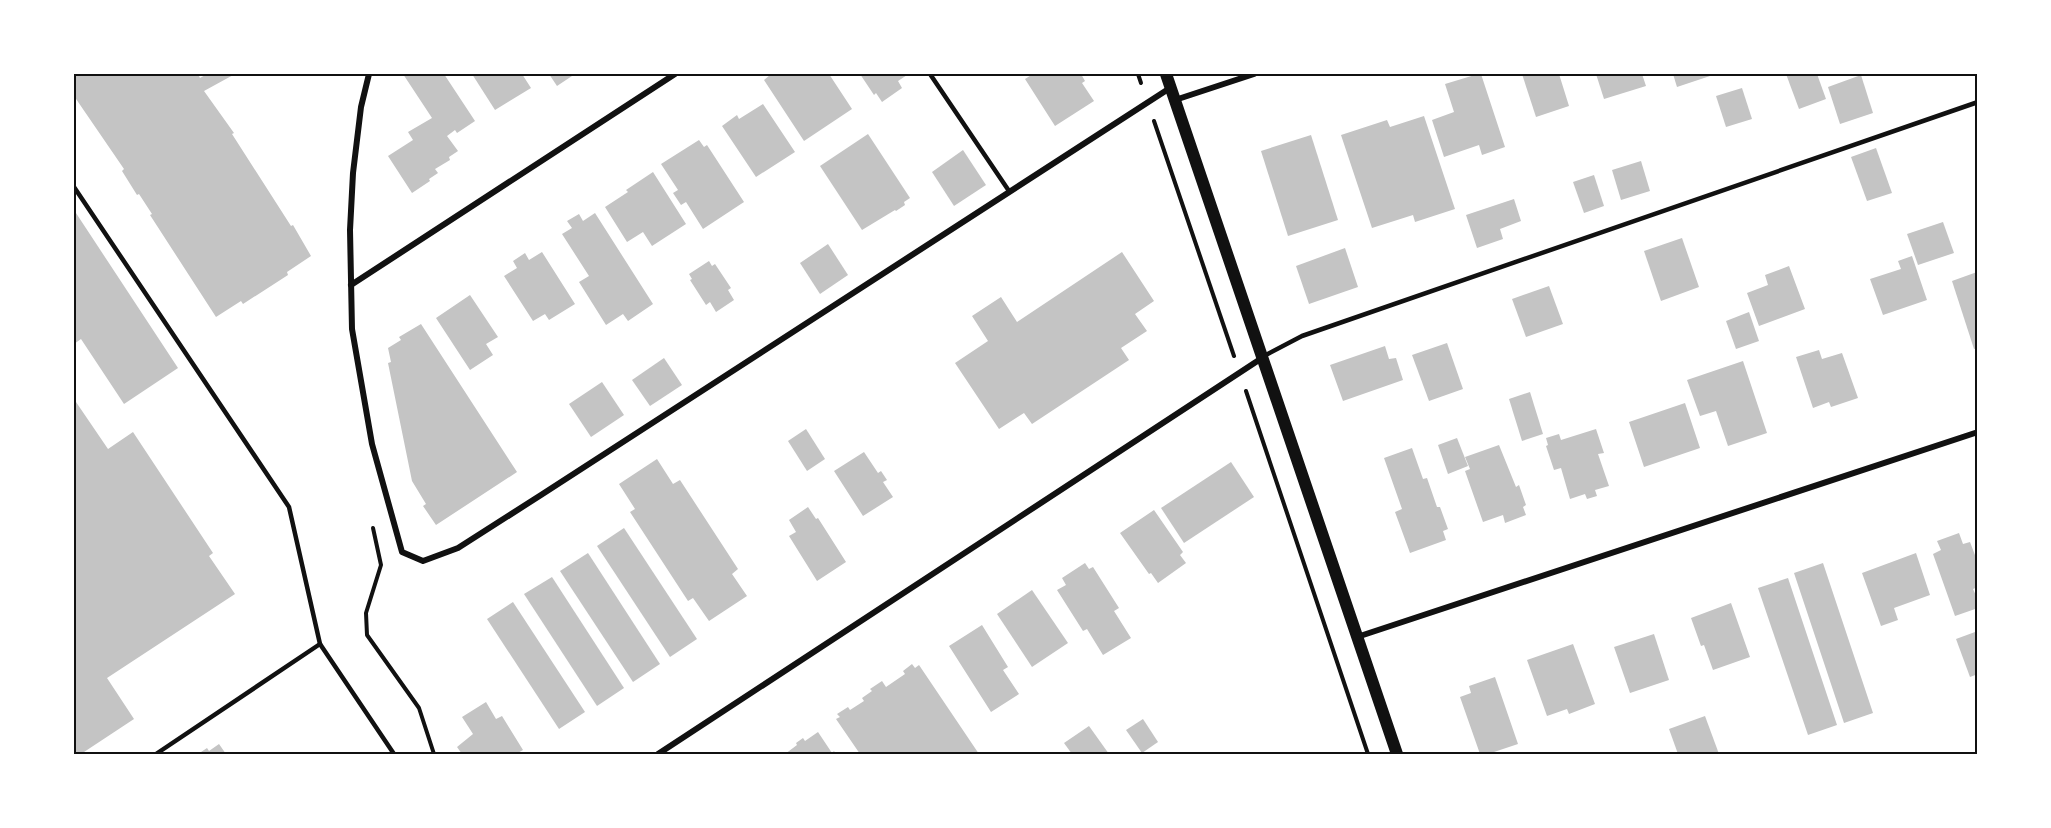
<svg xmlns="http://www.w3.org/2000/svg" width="2051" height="828" font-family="'Fira Sans Condensed',sans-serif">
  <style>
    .building { fill: #c4c4c4 }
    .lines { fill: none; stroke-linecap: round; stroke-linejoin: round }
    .path { stroke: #111; stroke-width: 4 }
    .service { stroke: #111; stroke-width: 4.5 }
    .minor { stroke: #111; stroke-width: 6 }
    .secondary { stroke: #111; stroke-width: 12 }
    .neatline { fill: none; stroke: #111; stroke-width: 2 }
  </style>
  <rect width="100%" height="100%" fill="#fff"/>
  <g class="building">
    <polygon points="74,74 198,74 200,78 207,74 235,74 204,91 234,133 232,134 291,226 293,225 311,256 287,272 288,275 243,304 241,301 216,317 150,215 152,214 139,194 137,195 122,171 124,169 74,96"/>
    <polygon points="403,74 444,74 475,121 457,133 455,130 447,136 458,151 449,157 450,160 435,169 438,173 429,179 430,181 412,193 388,156 413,140 408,132 432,118"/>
    <polygon points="472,74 522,74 531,88 495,110"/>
    <polygon points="549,74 575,74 557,86"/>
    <polygon points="769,74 829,74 852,109 804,141 764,80 770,75"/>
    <polygon points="860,74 906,74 907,75 898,81 902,88 882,102 876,93 874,95"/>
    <polygon points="1033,74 1081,74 1085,81 1082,83 1094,101 1055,126 1025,79"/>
    <polygon points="1478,74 1481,74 1505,147 1482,155 1479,145 1444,157 1432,120 1454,112 1445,84"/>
    <polygon points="1522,74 1559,74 1569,106 1536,117"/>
    <polygon points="1596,74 1642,74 1646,86 1604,99"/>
    <polygon points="1673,74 1716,74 1677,87"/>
    <polygon points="1786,74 1817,74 1826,99 1799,109"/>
    <polygon points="1861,75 1873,113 1840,124 1828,87"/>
    <polygon points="1742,88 1752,119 1726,127 1716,96"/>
    <polygon points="763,104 795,152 756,177 722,126 737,115 739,119"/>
    <polygon points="1424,116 1455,209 1415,222 1413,215 1372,228 1341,135 1387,120 1390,127"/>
    <polygon points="868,134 910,198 904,202 905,205 896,211 895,210 862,230 820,166"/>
    <polygon points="1311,135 1338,220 1288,236 1261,151"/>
    <polygon points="699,140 704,147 707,145 744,202 703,229 686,202 681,205 673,193 678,190 661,164"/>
    <polygon points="1876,148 1892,193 1867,201 1851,157"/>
    <polygon points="963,150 986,185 954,206 932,172"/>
    <polygon points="1641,161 1650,191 1621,200 1612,170"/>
    <polygon points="653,172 686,224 652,246 643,232 627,242 605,207 628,192 626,190"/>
    <polygon points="1594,175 1604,206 1584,213 1573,182"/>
    <polygon points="1514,199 1521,221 1500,229 1503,239 1477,248 1466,215"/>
    <polygon points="74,210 178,368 124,404 81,339 74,344"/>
    <polygon points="595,213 653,304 628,321 623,314 606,325 579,282 589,276 562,234 572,228 567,221 579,214 583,221"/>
    <polygon points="1943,222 1954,253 1918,265 1907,234"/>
    <polygon points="1682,238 1699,287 1661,301 1644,251"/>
    <polygon points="828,244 848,275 820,294 800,263"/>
    <polygon points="1345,248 1358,287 1309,304 1296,266"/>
    <polygon points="542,252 575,304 549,320 545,314 533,321 504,276 517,268 513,261 525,253 529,260"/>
    <polygon points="1122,252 1154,301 1135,314 1147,331 1121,348 1129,360 1032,424 1024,413 999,429 955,363 988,341 972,316 1001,297 1017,322"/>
    <polygon points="1912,256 1927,300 1883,315 1870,279 1901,269 1898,261"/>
    <polygon points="709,261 712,266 715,264 731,288 728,290 734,300 716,312 710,302 706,305 690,280 692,279 689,274"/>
    <polygon points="1789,266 1805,309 1759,326 1747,293 1768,285 1765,275"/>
    <polygon points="1977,272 1978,348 1974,349 1952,281"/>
    <polygon points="1549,286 1563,324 1526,337 1512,299"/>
    <polygon points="470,295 498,337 486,344 493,355 470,370 436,318"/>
    <polygon points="1749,312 1759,341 1736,349 1726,321"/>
    <polygon points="421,324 517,472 436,525 423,506 426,504 412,481 388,363 391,362 388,348 401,340 399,337"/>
    <polygon points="1447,343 1463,389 1429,401 1412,355"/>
    <polygon points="1385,346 1389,359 1396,358 1403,380 1343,401 1330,365"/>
    <polygon points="1819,350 1822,359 1842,353 1858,398 1831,407 1829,402 1813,408 1796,357"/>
    <polygon points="664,358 682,385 650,406 632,380"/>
    <polygon points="1743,361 1767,433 1728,446 1716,411 1700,416 1687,380"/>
    <polygon points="602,382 624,415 591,437 569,404"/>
    <polygon points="1530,392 1543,434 1522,441 1509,399"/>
    <polygon points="76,402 108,449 133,432 213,553 209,556 235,594 107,678 134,719 84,752 86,754 74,754 74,404"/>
    <polygon points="1685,403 1700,448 1644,467 1629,422"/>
    <polygon points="806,429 825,459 807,471 788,441"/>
    <polygon points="1596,429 1604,453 1598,454 1609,486 1595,490 1597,496 1587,499 1585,494 1570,499 1561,468 1554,470 1546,446 1548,445 1546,438 1559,434 1561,440"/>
    <polygon points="1457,438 1468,466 1448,474 1438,445"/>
    <polygon points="1499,445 1516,487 1519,485 1526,505 1523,507 1526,515 1505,523 1503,515 1483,522 1465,471 1470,469 1465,457"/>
    <polygon points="1412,448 1423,479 1427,478 1437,507 1440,507 1448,529 1443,531 1446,540 1410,553 1395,512 1402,509 1384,458"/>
    <polygon points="864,452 878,473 881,471 887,480 883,482 893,497 863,516 834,471"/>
    <polygon points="657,459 673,484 680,480 738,569 732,574 747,596 709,621 693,598 688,601 630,512 635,509 619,484"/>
    <polygon points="1231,462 1254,497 1184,543 1161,508"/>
    <polygon points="808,507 816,519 818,518 846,562 817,581 789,536 796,532 789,520"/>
    <polygon points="1154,510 1183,552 1180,555 1186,563 1158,583 1151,573 1149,574 1120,533"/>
    <polygon points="624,528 697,639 670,657 597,546"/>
    <polygon points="1959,533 1963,544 1970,542 1978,563 1978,587 1973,589 1978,600 1978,608 1955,616 1933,554 1941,550 1937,541"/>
    <polygon points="588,553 660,664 633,682 560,571"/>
    <polygon points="1916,553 1930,595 1894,608 1898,620 1881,626 1862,573"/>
    <polygon points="1085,563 1089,569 1093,567 1119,608 1114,611 1131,638 1103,655 1087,629 1083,631 1057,590 1066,585 1062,578"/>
    <polygon points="1823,563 1873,713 1844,723 1794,573"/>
    <polygon points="552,577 624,688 597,706 524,594"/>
    <polygon points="1788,578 1837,725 1808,735 1758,588"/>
    <polygon points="1032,590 1068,643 1032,667 997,614"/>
    <polygon points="513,602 585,712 559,729 487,619"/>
    <polygon points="1731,603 1750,657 1713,670 1704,645 1701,646 1691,618"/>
    <polygon points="982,625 1008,667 1003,670 1019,694 991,712 949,646"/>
    <polygon points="1975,632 1978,639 1978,674 1970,677 1956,639"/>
    <polygon points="1654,634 1669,680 1630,693 1614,647"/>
    <polygon points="1573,644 1595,704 1569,714 1567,709 1547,716 1527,660"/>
    <polygon points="912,664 915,668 919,665 979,754 866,754 865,752 860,754 836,719 840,717 837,714 848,707 850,710 864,701 862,698 872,691 870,689 882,681 886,687 905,674 903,671"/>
    <polygon points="1495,677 1518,744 1488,754 1480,754 1460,697 1471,693 1469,686"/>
    <polygon points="486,702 496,719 502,716 523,750 516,754 462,754 457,747 473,734 462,717"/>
    <polygon points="1705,716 1719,754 1678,754 1669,729"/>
    <polygon points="1143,719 1158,742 1142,753 1126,730"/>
    <polygon points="1089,726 1109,754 1072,754 1064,743"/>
    <polygon points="818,732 832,753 834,751 836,754 785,754 797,745 796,743 803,738 805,741"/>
    <polygon points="219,744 226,754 198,754 207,748 209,751"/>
  </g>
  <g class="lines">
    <g class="path">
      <polyline points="1138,74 1141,83"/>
      <polyline points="1154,121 1234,356"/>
      <polyline points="1246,391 1368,754"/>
      <polyline points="373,528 381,565 366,613 367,635 419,708 434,754"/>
    </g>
    <g class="service">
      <polyline points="930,74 1009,191"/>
      <polyline points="74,187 289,507 320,644 394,754"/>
      <polyline points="1262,357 1302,336 1978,102"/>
      <polyline points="156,754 320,644"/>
    </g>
    <g class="minor">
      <polyline points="369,74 361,107 353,173 350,230 352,329 372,444 402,552 423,561 458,548 541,495 1170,88"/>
      <polyline points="1175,100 1254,74"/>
      <polyline points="351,285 675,74"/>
      <polyline points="1357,637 1978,432"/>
      <polyline points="658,754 1262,358"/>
    </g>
    <polyline class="secondary" points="1166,74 1397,754"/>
  </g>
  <rect width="2051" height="828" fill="none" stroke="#ffffff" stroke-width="150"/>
  <rect x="75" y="75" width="1901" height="678" class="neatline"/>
</svg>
